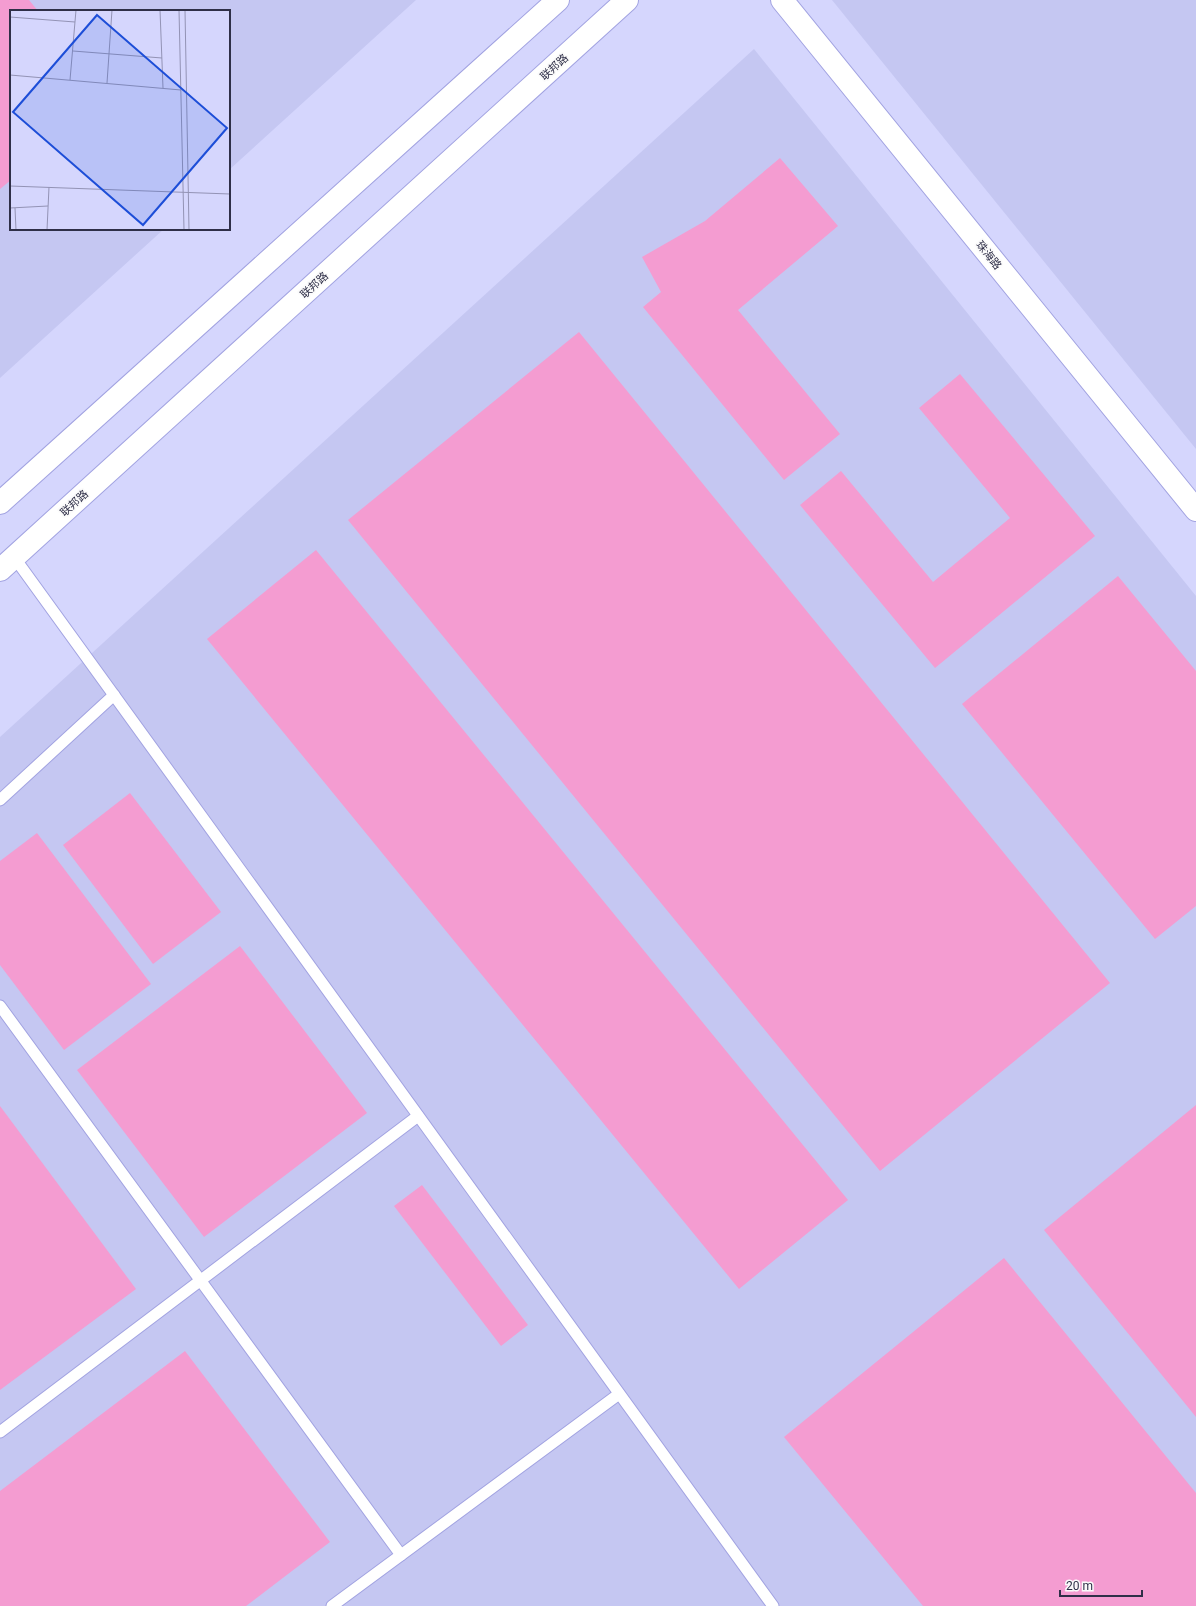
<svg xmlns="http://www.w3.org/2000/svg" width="1196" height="1606" font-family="Roboto,'Noto Sans SC',sans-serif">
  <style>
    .built { fill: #c5c7f2 }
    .building { fill: #f49cd1 }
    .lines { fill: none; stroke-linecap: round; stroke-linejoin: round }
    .service-casing { stroke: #a2a3e1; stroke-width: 13 }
    .tertiary-casing { stroke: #a2a3e1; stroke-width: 24 }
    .primary-casing { stroke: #a2a3e1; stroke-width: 24 }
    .service { stroke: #fff; stroke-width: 11 }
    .tertiary { stroke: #fff; stroke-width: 22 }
    .primary { stroke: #fff; stroke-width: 22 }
    .labels { text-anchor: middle; stroke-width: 3.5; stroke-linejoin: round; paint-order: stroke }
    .street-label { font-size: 11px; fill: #2f2f48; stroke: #fbfbfb }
    .inset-road { fill: none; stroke: #9393b5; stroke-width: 1 }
    .view { fill: #1d4ed8; fill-opacity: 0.15; stroke: #1d4ed8; stroke-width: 2 }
    .inset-edge { fill: none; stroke: #2f2f48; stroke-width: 2 }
  </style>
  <rect width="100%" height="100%" fill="#d5d6fd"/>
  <g class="built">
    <polygon points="0,0 416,0 229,170 229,11 11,11 11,229 164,229 0,378"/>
    <polygon points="832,0 1196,0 1196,449"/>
    <polygon points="754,49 1196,596 1196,1606 0,1606 0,737"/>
  </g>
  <g class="building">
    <polygon points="0,0 29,0 38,11 11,11 11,180 0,189"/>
    <polygon points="780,158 838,226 738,310 840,434 784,480 643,307 661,292 642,257 705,221"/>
    <polygon points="579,332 1110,983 880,1171 348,520"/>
    <polygon points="960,374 1095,536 935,668 800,505 841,471 933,582 1010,518 919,408"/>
    <polygon points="316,550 848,1200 739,1289 207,639"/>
    <polygon points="1118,576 1196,671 1196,906 1155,939 962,704"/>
    <polygon points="130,793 221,912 153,964 63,845"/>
    <polygon points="37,833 151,984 64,1050 0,965 0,861"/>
    <polygon points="240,946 367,1113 204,1237 77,1070"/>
    <polygon points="1196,1105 1196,1417 1044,1230"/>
    <polygon points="0,1106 136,1289 0,1390"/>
    <polygon points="422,1185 528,1325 501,1346 394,1206"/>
    <polygon points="1004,1258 1196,1493 1196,1606 923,1606 784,1437"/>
    <polygon points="185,1351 330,1542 246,1606 0,1606 0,1491"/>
  </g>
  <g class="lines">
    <g class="service-casing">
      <g id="service">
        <polyline points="14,557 773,1606"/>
        <polyline points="0,800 114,695"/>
        <polyline points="0,1006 401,1555"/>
        <polyline points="0,1432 418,1116"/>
        <polyline points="332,1606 619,1394"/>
      </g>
    </g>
    <g class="tertiary-casing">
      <polyline id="tertiary" points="782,0 1196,510"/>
    </g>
    <g class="primary-casing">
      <g id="primary">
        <polyline points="0,503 558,0"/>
        <polyline points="0,570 627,0"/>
      </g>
    </g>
    <use href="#service" class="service"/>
    <use href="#tertiary" class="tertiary"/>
    <use href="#primary" class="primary"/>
  </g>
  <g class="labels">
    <g class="street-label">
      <text transform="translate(554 67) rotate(-42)" y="4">联邦路</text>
      <text transform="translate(989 255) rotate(51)" y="4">珠海路</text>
      <text transform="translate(314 285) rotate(-42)" y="4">联邦路</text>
      <text transform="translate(74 503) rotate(-42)" y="4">联邦路</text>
    </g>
  </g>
  <g transform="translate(10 10)">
    <rect width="220" height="220" fill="#d5d6fd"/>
    <path class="inset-road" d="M 150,0 L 153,78M 169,0 L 174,220M 175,0 L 179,220M 0,7 L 65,12M 63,41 L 152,48M 0,65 L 171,80M 60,70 L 66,0M 97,73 L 102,0M 0,176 L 220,184M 0,198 L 38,196M 5,198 L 6,220M 37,220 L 39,177"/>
    <path class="view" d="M 87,5 L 217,118 L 133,215 L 3,102 Z"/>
    <rect width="220" height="220" class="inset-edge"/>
  </g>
  <path d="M1060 1590v6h82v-6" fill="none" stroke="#2f2f48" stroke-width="2"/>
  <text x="1066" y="1590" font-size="12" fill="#2f2f48" stroke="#fbfbfb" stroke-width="3" paint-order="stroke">20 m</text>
</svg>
